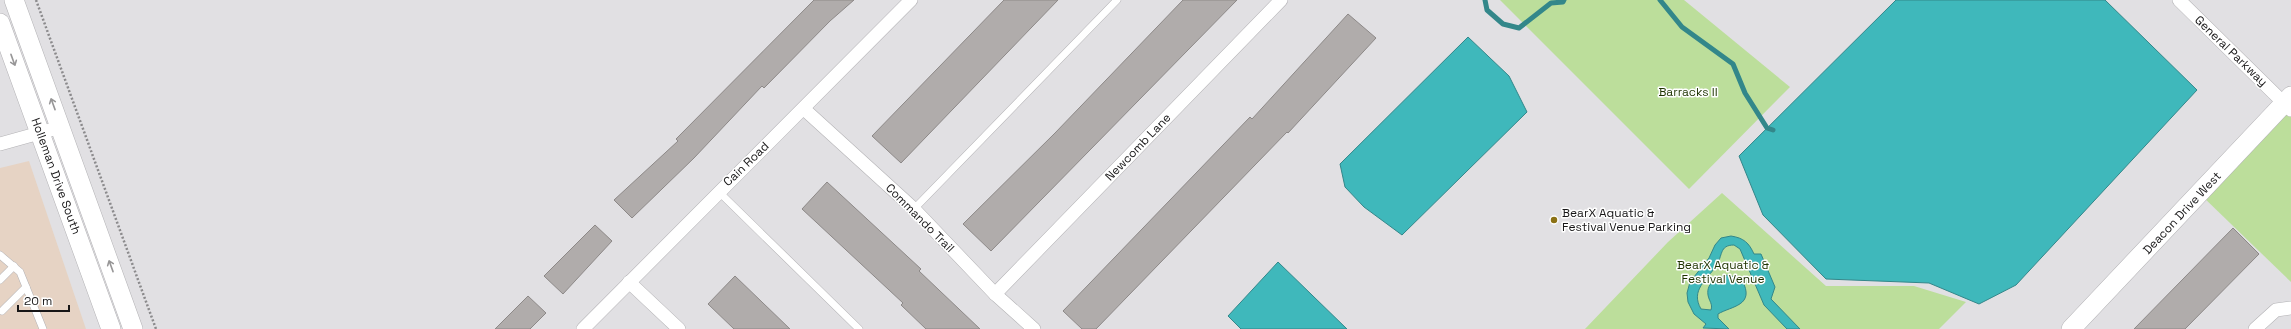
<svg xmlns="http://www.w3.org/2000/svg" width="2291" height="329" font-family="'Space Grotesk',sans-serif">
  <style>
    .commercial { fill: #e6d3c4 }
    .green { fill: #bcde9b }
    .water { fill: #3fb8bb; stroke: #33878a }
    .lines { fill: none; stroke-linecap: round; stroke-linejoin: round }
    .stream { stroke: #33878a; stroke-width: 5 }
    .building { fill: #b0acab; stroke: #8d8988 }
    .lane-casing { stroke: #b3b2b5; stroke-width: 8 }
    .street-casing { stroke: #b3b2b5; stroke-width: 14 }
    .secondary-casing { stroke: #b3b2b5; stroke-width: 20 }
    .path { stroke: #8b8a8c; stroke-width: 2.5; stroke-dasharray: 2 2; stroke-linecap: butt }
    .lane { stroke: #fff; stroke-width: 7 }
    .street { stroke: #fff; stroke-width: 13 }
    .secondary { stroke: #fff; stroke-width: 19 }
    .oneway { stroke: #979697 }
    .poi-dot { fill: #8b7114; stroke: #fff; stroke-width: 1.5 }
    .labels { text-anchor: middle; stroke-width: 3; stroke-linejoin: round; paint-order: stroke }
    .street-label { font-size: 12px; fill: #171617; stroke: #fff }
    .park-label { font-size: 12px; fill: #1e3400; stroke: #fff }
    .poi-label { font-size: 12px; fill: #171617; stroke: #fff; text-anchor: start }
  </style>
  <rect width="100%" height="100%" fill="#e1e0e3"/>
  <polygon class="commercial" points="29,161 86,329 0,329 0,168"/>
  <g class="green">
    <polygon points="1500,0 1684,0 1790,87 1689,189"/>
    <polygon points="2291,110 2291,282 2200,194"/>
    <polygon points="1722,193 1826,286 1914,286 1966,302 1939,329 1585,329 1668,242"/>
  </g>
  <g class="water">
    <polygon points="1896,0 2105,0 2197,90 2016,285 1979,304 1929,283 1826,279 1763,215 1739,156"/>
    <polygon points="1468,37 1509,76 1527,112 1402,235 1364,207 1345,187 1340,164"/>
    <path d="M 1731,236 C 1744,238 1749,243 1754,254 L 1761,254 L 1775,287 L 1771,299 L 1800,329 L 1787,329 L 1764,305 L 1740,249 L 1734,245 C 1719,245 1723,256 1716,266 C 1707,280 1690,290 1701,309 L 1711,310 C 1713,304 1709,301 1708,295 C 1706,282 1719,276 1729,275 L 1742,280 C 1756,306 1731,306 1718,314 L 1718,318 L 1729,329 L 1703,328 L 1706,324 L 1694,314 L 1688,302 L 1687,293 L 1690,282 L 1709,258 L 1715,245 L 1721,238 Z"/>
    <polygon points="1278,262 1347,329 1241,329 1228,316"/>
  </g>
  <g class="lines">
    <g class="stream">
      <polyline points="1485,0 1487,10 1503,24 1519,28 1551,3 1563,2 1564,0"/>
      <polyline points="1660,0 1682,27 1733,64 1745,93 1767,128 1773,130"/>
    </g>
  </g>
  <g class="building">
    <polygon points="814,0 854,0 830,21 764,88 762,86 694,158 632,218 614,200 678,141 676,139"/>
    <polygon points="1004,0 1058,0 901,163 872,136"/>
    <polygon points="1183,0 1237,0 991,251 963,224 1055,133"/>
    <polygon points="1348,14 1376,38 1288,133 1287,132 1096,329 1082,329 1063,311 1250,117 1252,119"/>
    <polygon points="827,182 921,269 919,271 980,329 926,329 901,305 903,303 802,209"/>
    <polygon points="595,225 612,241 563,294 544,276"/>
    <polygon points="2233,228 2259,254 2185,329 2134,329"/>
    <polygon points="735,276 790,329 734,329 708,304"/>
    <polygon points="528,296 546,313 530,329 495,329"/>
  </g>
  <g class="lines">
    <g class="lane-casing">
      <g id="lane">
        <polyline points="718,191 859,329"/>
        <polyline points="914,209 1117,0"/>
        <polyline points="0,255 20,272 43,329"/>
        <polyline points="0,280 14,266"/>
        <polyline points="2,311 26,287"/>
      </g>
    </g>
    <g class="street-casing">
      <g id="street">
        <polyline points="2179,0 2291,110"/>
        <polyline points="804,109 914,209 995,294 1034,329"/>
        <polyline points="0,144 61,127"/>
        <polyline points="629,282 679,329"/>
        <polyline points="995,294 1281,0"/>
        <polyline points="583,329 911,0"/>
        <polyline points="2255,329 2276,310 2291,308"/>
      </g>
    </g>
    <g class="secondary-casing">
      <g id="secondary">
        <polyline points="14,0 133,329"/>
        <polyline points="0,23 111,329"/>
        <polyline points="2071,329 2291,96"/>
      </g>
    </g>
    <polyline class="path" points="36,0 156,329"/>
    <use href="#lane" class="lane"/>
    <use href="#street" class="street"/>
    <use href="#secondary" class="secondary"/>
  </g>
  <defs><path id="oneway-shaft" d="M-6 0H5M1.5-3L5.5 0L1.5 3" fill="none" stroke-width="1.6" stroke-linecap="round" stroke-linejoin="round"/></defs>
  <g class="oneway">
    <use href="#oneway-shaft" transform="translate(13 60) rotate(70)"/>
    <use href="#oneway-shaft" transform="translate(53 104) rotate(-110)"/>
    <use href="#oneway-shaft" transform="translate(111 266) rotate(-110)"/>
  </g>
  <circle class="poi-dot" cx="1554" cy="220" r="4"/>
  <g class="labels">
    <g class="street-label">
      <text transform="translate(2231 51) rotate(44)" y="4">General Parkway</text>
      <text transform="translate(1138 147) rotate(-46)" y="4">Newcomb Lane</text>
      <text transform="translate(746 164) rotate(-44)" y="4">Cain Road</text>
      <text transform="translate(56 176) rotate(70)" y="4">Holleman Drive South</text>
      <text transform="translate(2182 213) rotate(-47)" y="4">Deacon Drive West</text>
      <text transform="translate(920 218) rotate(45)" y="4">Commando Trail</text>
    </g>
    <g class="park-label">
      <text x="1688" y="96">Barracks II</text>
      <text x="1723" y="269">BearX Aquatic &amp;<tspan x="1723" dy="14">Festival Venue</tspan></text>
    </g>
    <g class="poi-label">
      <text x="1562" y="217">BearX Aquatic &amp;<tspan x="1562" dy="14">Festival Venue Parking</tspan></text>
    </g>
  </g>
  <path d="M18 305v6h51v-6" fill="none" stroke="#171617" stroke-width="2"/>
  <text x="24" y="305" font-size="12" fill="#171617" stroke="#ffffff" stroke-width="3" paint-order="stroke">20 m</text>
</svg>
